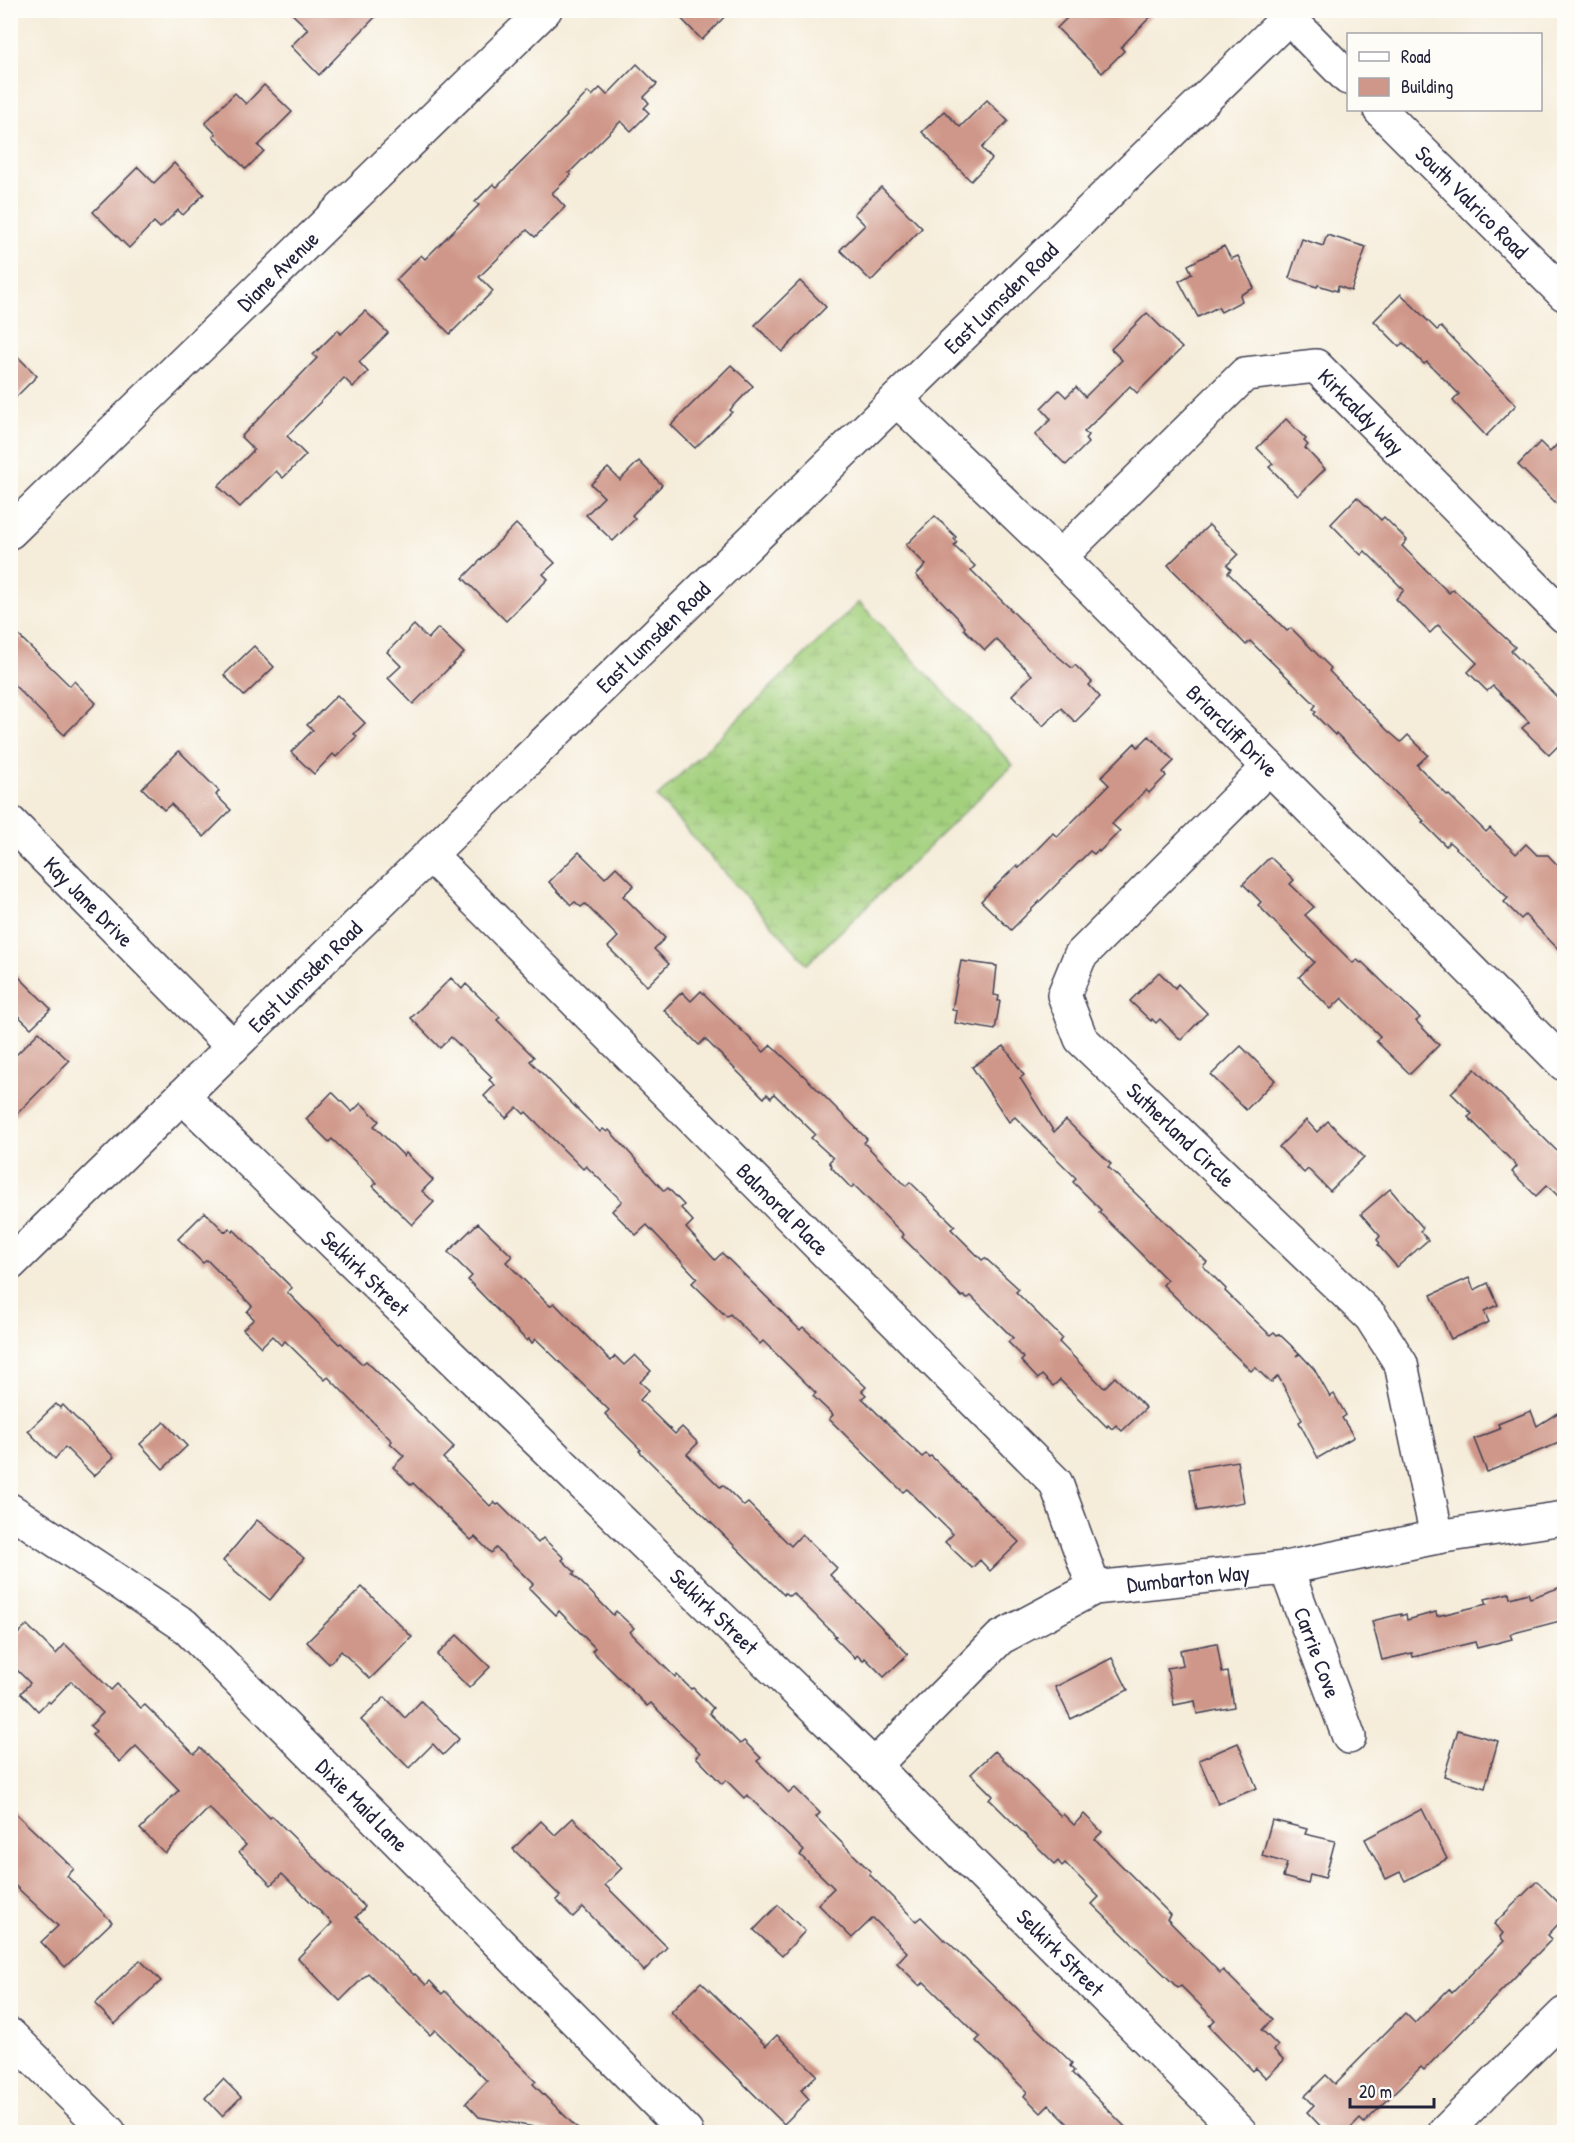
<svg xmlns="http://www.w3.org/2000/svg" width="1575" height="2143" font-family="'Patrick Hand',sans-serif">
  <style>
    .wetland { fill: url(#wetland-marsh); stroke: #62795c; stroke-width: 1.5 }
    .building { fill: #cf9789 }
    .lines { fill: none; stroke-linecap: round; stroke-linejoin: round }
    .minor-casing { stroke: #424053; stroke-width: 36 }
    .minor { stroke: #fff; stroke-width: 33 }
    .labels { text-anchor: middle; stroke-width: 4.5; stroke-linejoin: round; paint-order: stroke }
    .street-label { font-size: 22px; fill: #22223b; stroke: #fdfcf7 }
  </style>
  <defs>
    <pattern id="wetland-marsh" width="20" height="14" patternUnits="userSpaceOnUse" patternTransform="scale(1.5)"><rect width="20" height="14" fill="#a3d07d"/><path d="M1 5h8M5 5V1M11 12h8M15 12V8" fill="none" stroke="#8cb26d"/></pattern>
  </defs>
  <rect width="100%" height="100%" fill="#fdfcf7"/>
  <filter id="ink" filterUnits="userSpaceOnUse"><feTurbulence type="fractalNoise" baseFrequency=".0167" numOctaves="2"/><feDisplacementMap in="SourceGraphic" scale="12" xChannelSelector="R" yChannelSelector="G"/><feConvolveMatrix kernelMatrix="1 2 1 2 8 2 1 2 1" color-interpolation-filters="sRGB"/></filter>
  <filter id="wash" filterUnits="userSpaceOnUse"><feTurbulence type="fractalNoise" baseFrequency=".008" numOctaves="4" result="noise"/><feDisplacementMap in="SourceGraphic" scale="24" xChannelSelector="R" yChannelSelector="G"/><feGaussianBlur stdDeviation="1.35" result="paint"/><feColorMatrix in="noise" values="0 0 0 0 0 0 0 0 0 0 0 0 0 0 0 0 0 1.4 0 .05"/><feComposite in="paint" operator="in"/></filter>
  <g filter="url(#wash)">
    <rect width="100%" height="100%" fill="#f5ecd9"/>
    <polygon class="wetland" points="859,602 1013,765 807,964 657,797"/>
    <g id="blocks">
      <g class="building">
        <polygon points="288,10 382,10 319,75 291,46 308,29"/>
        <polygon points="673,10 731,10 702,40"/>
        <polygon points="1075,10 1157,10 1121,47 1124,51 1102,73 1057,28"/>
        <polygon points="637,64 657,84 644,97 649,103 644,108 649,113 631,131 621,121 569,173 571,175 552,193 565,207 535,237 527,230 479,277 493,291 450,334 396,280 421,255 425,259 479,205 475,202 493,184 497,187 567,116 566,115 588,92 592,96 600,88 607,95"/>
        <polygon points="264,85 292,112 258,146 264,151 246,169 213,136 216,134 205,123 235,93 246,104"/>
        <polygon points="987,100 1008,121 982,148 992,159 971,181 922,132 944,111 960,127"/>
        <polygon points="174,163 204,194 183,215 178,210 160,228 154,222 129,248 93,212 138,167 154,183"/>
        <polygon points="881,187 922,228 871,281 840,250 865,225 854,214"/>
        <polygon points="1327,235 1366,247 1351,291 1338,286 1337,291 1318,285 1317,287 1289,278 1302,239 1323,246"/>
        <polygon points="1224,246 1231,259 1238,256 1254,288 1240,295 1242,301 1221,312 1218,307 1198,317 1179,281 1192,274 1188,265"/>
        <polygon points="800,281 826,307 782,352 755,325"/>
        <polygon points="1401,294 1437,330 1441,327 1516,405 1486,436 1453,401 1459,394 1427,362 1424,364 1403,343 1399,346 1374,321"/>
        <polygon points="365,311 388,333 359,362 368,372 353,387 344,378 287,436 306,455 283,478 276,471 240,507 218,486 254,450 241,437 317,358 313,355 338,330 341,334"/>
        <polygon points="1147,313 1182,348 1137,393 1130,386 1084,432 1088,435 1085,439 1088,443 1066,465 1035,435 1051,419 1041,408 1059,390 1066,397 1076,387 1085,397 1122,360 1111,349"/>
        <polygon points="10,349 37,376 10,403"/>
        <polygon points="731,365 753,386 730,410 732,412 695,448 671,425"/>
        <polygon points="1286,419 1306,439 1304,441 1308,445 1305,448 1325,469 1298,496 1269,467 1273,464 1257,448"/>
        <polygon points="1564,437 1564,511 1518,465 1540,442 1550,452"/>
        <polygon points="639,461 662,485 632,515 635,519 613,541 586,515 604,497 591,484 608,468 620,480"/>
        <polygon points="1357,497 1381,520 1384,517 1407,540 1402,546 1449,593 1453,589 1515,647 1511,651 1564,704 1564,740 1549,755 1522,728 1529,722 1493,686 1487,691 1468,672 1477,663 1438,625 1430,633 1396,599 1404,590 1365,551 1361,555 1331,524"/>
        <polygon points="935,516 956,537 954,539 957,542 954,546 975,566 971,570 1054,653 1072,668 1075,665 1092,682 1089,685 1100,697 1075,722 1061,708 1043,726 1012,695 1032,675 996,639 985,650 964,629 965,627 957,617 916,575 926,565 906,545"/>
        <polygon points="516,524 555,563 543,574 548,579 506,621 463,578"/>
        <polygon points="1209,525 1238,554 1227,565 1231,569 1228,573 1287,631 1291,628 1331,668 1329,671 1387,730 1401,742 1408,735 1428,755 1417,765 1448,796 1449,795 1486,832 1490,828 1516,854 1526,844 1537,855 1548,855 1564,872 1564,955 1525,915 1521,919 1504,902 1508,898 1474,864 1449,842 1446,846 1422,822 1424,821 1336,733 1335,735 1314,714 1316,712 1313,709 1316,705 1250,641 1246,645 1168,565"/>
        <polygon points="414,625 428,639 438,628 464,653 413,704 388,678 401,666 387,652"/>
        <polygon points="10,627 70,686 74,681 96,703 64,735 10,681"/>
        <polygon points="254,646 274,667 244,696 224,675"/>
        <polygon points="337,695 365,723 354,734 357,736 336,757 333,754 314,774 291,752 313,730 307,725"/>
        <polygon points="1149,736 1174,761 1163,772 1166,776 1149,793 1146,790 1112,824 1120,831 1099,852 1098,850 1094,854 1090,851 1011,930 981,901 1017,865 1019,868 1053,833 1057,837 1109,785 1101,777 1135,743 1138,747"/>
        <polygon points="179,751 219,791 216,795 231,810 204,837 171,804 164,810 142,788"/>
        <polygon points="579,852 605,878 616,867 634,885 623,896 665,938 654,949 669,964 647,986 608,947 618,937 585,904 581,907 575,902 571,905 549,882"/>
        <polygon points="1270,857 1294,880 1290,884 1314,907 1305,915 1353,963 1357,960 1361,963 1362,962 1420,1018 1416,1021 1439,1045 1410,1074 1376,1041 1380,1036 1342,998 1331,1009 1299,977 1314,962 1258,905 1261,902 1243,884"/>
        <polygon points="961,961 997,966 994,995 999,996 998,1001 1000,1001 995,1030 955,1023 957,1011 952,1010"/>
        <polygon points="10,968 51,1009 31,1028 10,1008"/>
        <polygon points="1159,972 1175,988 1178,984 1207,1013 1181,1040 1160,1019 1156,1023 1152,1019 1151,1021 1130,1001"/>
        <polygon points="451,978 462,989 466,984 500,1017 497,1020 534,1057 530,1061 600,1132 603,1129 607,1132 609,1130 664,1191 668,1188 684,1205 681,1208 693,1221 686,1228 715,1260 722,1253 800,1330 803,1327 866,1387 862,1391 866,1395 862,1398 901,1437 922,1457 926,1454 929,1457 931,1456 1019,1542 990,1571 980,1560 972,1568 945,1542 953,1534 907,1489 903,1492 829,1419 833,1415 813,1396 816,1393 763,1341 760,1344 730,1314 727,1317 692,1283 697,1278 647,1225 636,1235 612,1211 622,1201 586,1166 583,1169 526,1112 524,1114 517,1107 506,1118 484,1096 495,1085 489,1080 492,1077 451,1037 440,1048 411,1018"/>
        <polygon points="701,991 764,1052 771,1045 805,1077 867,1139 864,1143 906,1186 910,1182 955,1226 951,1229 982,1260 985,1258 1019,1289 1016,1292 1062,1338 1059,1342 1104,1388 1115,1377 1146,1408 1122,1431 1116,1425 1112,1429 1108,1425 1107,1427 1060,1380 1053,1386 1042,1375 1038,1379 1021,1361 1024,1358 1008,1342 1013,1338 971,1296 967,1299 964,1296 962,1297 902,1237 904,1235 854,1185 851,1188 831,1167 832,1166 829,1162 833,1158 811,1138 815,1134 774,1094 771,1098 767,1094 764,1098 705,1039 699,1045 664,1010 682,992 691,1001"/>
        <polygon points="39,1032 69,1061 10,1121 10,1061"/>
        <polygon points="1004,1046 1024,1075 1020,1078 1054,1132 1066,1120 1111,1164 1108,1167 1207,1262 1203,1266 1226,1289 1225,1291 1270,1335 1274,1332 1277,1335 1279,1334 1299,1353 1296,1356 1300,1354 1314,1369 1330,1397 1334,1394 1346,1415 1342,1418 1354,1437 1318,1458 1299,1422 1302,1420 1278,1376 1271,1383 1255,1367 1251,1371 1163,1285 1167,1280 1099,1212 1101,1210 1073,1182 1076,1178 1015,1117 1009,1122 972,1067"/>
        <polygon points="1241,1046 1275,1080 1246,1110 1211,1075"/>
        <polygon points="1475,1069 1564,1158 1564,1202 1547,1185 1536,1196 1512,1172 1517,1166 1468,1117 1472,1114 1451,1093"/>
        <polygon points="332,1092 352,1112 361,1103 379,1121 374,1126 404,1156 406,1153 433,1180 422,1191 434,1202 412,1225 373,1186 377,1183 332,1139 329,1142 306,1119"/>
        <polygon points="1306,1120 1317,1132 1328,1121 1364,1157 1330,1191 1308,1169 1304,1173 1279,1147"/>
        <polygon points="1390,1189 1423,1228 1420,1231 1428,1240 1397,1267 1378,1245 1380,1243 1377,1240 1380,1236 1361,1214"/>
        <polygon points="205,1212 225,1232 229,1228 233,1232 234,1230 292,1288 287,1292 339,1344 341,1343 362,1364 366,1361 419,1413 454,1447 443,1458 490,1506 494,1502 497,1505 499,1504 538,1543 543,1538 564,1558 562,1560 575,1572 573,1574 613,1615 616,1611 634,1628 630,1632 675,1677 677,1675 691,1689 693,1688 713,1708 709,1713 740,1744 744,1741 761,1758 757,1761 789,1793 795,1788 820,1813 816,1817 871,1872 869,1874 916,1921 921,1917 944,1940 945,1939 1072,2063 1070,2066 1074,2071 1072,2073 1131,2133 1077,2133 1049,2105 1041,2113 1024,2096 1027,2092 976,2041 980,2037 924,1982 920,1986 897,1963 907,1952 873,1918 852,1938 818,1904 834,1888 800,1855 804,1851 747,1795 744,1798 726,1780 722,1784 696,1757 700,1753 651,1703 647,1706 592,1651 595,1648 559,1611 556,1615 529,1588 533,1584 496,1548 491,1553 475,1537 471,1540 413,1483 411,1485 393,1467 404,1456 390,1443 392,1441 328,1377 325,1380 285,1341 281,1345 272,1336 261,1347 243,1329 254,1319 247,1312 252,1306 207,1260 203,1263 178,1239"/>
        <polygon points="478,1223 512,1256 506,1262 550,1306 554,1303 611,1361 615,1356 624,1365 635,1355 651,1371 640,1382 649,1390 640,1400 675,1434 682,1427 698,1443 687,1454 720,1487 723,1485 744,1506 748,1503 791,1546 802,1534 837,1568 830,1575 908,1654 884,1677 865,1658 863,1661 857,1655 855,1658 834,1637 836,1636 793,1593 789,1596 785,1593 784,1595 639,1451 641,1450 605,1414 609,1410 536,1339 532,1343 529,1339 527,1341 468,1280 472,1276 448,1252"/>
        <polygon points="1469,1278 1474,1290 1488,1283 1498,1305 1484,1311 1489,1322 1451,1339 1431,1295"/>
        <polygon points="56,1404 60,1408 63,1405 114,1457 94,1476 65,1447 55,1459 28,1431"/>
        <polygon points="1564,1409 1564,1441 1487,1472 1474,1439 1500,1429 1498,1424 1531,1411 1537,1426"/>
        <polygon points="164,1422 187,1446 163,1469 140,1444"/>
        <polygon points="1237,1461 1244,1502 1197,1511 1189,1469"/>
        <polygon points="257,1520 304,1558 270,1600 223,1561"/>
        <polygon points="1564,1586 1564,1620 1510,1634 1512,1639 1477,1648 1475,1642 1413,1657 1412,1653 1382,1660 1372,1621 1401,1614 1401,1616 1406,1614 1407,1620 1436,1612 1437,1616 1487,1604 1485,1599 1509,1593 1510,1598 1528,1593 1530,1598"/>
        <polygon points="362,1587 412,1637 370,1679 341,1651 329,1664 307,1642"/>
        <polygon points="27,1625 56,1654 65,1644 111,1690 117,1684 141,1708 145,1705 194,1754 200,1748 270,1818 272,1816 365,1907 356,1917 414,1975 415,1974 426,1985 430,1981 442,1994 445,1991 536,2081 533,2084 582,2133 567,2133 479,2117 466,2103 487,2081 435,2030 430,2035 368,1973 340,2001 298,1958 332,1923 282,1874 271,1885 239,1852 246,1845 209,1808 165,1853 140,1829 179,1790 136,1746 120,1762 92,1735 96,1731 90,1726 103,1713 71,1681 50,1703 48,1701 38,1711 21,1693 30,1683 10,1663 10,1642"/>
        <polygon points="457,1635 490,1667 469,1688 437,1655"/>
        <polygon points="1217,1643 1222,1673 1228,1672 1234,1707 1197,1714 1195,1701 1174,1705 1167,1668 1183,1665 1180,1650"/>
        <polygon points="1112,1658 1128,1690 1071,1719 1055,1687"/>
        <polygon points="385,1697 405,1718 421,1701 459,1739 443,1755 433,1744 409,1768 361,1720"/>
        <polygon points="1458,1730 1498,1741 1485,1788 1444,1776"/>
        <polygon points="1238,1743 1257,1788 1218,1804 1199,1760"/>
        <polygon points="995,1751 1061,1816 1063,1814 1074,1825 1084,1814 1102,1832 1095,1839 1171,1915 1167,1919 1220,1973 1223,1970 1272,2019 1262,2030 1278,2046 1274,2050 1284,2060 1266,2078 1256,2068 1253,2071 1209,2026 1215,2020 1181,1986 1178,1988 1092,1904 1099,1897 1065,1863 1062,1866 1058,1861 1055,1864 989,1799 993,1796 971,1774"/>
        <polygon points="10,1808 74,1869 67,1876 112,1922 65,1967 41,1942 58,1926 10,1881"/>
        <polygon points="1422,1809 1447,1859 1405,1881 1400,1872 1386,1879 1365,1839"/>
        <polygon points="573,1818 622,1868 605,1885 667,1947 644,1971 583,1907 573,1917 556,1900 560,1896 513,1849 541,1821 555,1835"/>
        <polygon points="1272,1820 1307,1829 1305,1834 1335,1841 1325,1878 1310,1874 1308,1884 1283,1877 1287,1863 1262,1856"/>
        <polygon points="1537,1881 1564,1908 1564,1918 1548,1935 1552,1939 1424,2070 1421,2067 1364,2123 1360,2119 1346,2133 1327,2133 1307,2112 1314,2105 1305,2096 1326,2075 1335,2084 1405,2013 1415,2023 1449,1989 1452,1993 1504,1941 1500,1937 1503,1933 1494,1924"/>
        <polygon points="778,1905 805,1931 782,1956 754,1930"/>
        <polygon points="140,1960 161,1981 115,2024 95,2004"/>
        <polygon points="701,1982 766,2046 777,2035 817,2075 801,2090 809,2099 784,2124 671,2012"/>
        <polygon points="223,2079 241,2097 222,2116 205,2098"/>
      </g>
    </g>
  </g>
  <g filter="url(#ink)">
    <use href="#blocks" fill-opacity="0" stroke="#424053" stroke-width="1.5"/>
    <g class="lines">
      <g class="minor-casing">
        <g id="minor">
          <polyline points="1281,10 1348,78"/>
          <path id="s1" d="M 1380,110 L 1564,294"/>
          <path id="s2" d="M 897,400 L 1060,557 L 1564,1064"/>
          <path id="s3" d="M 10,532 L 545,10"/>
          <path id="s4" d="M 1060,557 L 1245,374 L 1316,366 L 1564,616"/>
          <path id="s5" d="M 1269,767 L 1080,956 L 1064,995 L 1081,1039 L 1371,1317 L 1401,1364 L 1437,1537"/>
          <path id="s6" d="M 10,822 L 233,1047"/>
          <path id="s7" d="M 430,855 L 1056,1483 L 1094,1588"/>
          <path id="s8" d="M 182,1096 L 874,1766 L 1240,2132"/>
          <path id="s9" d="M 10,1264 L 1296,10"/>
          <path id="s10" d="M 10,1510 L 184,1625 L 686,2132"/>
          <path id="s11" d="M 1286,1568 L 1349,1737"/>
          <path id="s12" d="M 874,1766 L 1000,1638 L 1094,1588 L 1286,1568 L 1437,1537 L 1564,1518"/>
          <polyline points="10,2035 109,2132"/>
          <polyline points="1445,2132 1564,2014"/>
        </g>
      </g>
      <use href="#minor" class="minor"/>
    </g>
  </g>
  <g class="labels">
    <g class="street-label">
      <text dy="8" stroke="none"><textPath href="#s1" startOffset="130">South Valrico Road</textPath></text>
      <text dy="8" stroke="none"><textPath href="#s3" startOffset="374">Diane Avenue</textPath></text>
      <text dy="8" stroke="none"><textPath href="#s9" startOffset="1384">East Lumsden Road</textPath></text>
      <text dy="8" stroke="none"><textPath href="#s4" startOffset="396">Kirkcaldy Way</textPath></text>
      <text dy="8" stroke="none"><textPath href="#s9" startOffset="898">East Lumsden Road</textPath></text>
      <text dy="8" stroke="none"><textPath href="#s2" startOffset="471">Briarcliff Drive</textPath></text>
      <text dy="8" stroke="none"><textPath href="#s6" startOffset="112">Kay Jane Drive</textPath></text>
      <text dy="8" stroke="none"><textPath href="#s9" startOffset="412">East Lumsden Road</textPath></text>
      <text dy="8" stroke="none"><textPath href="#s5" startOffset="495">Sutherland Circle</textPath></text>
      <text dy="8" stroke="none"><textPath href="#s7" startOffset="500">Balmoral Place</textPath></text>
      <text dy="8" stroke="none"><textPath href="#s8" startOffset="255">Selkirk Street</textPath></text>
      <text dy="8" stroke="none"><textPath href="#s12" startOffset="381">Dumbarton Way</textPath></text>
      <text dy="8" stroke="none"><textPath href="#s8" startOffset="741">Selkirk Street</textPath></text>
      <text dy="8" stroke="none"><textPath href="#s11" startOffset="90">Carrie Cove</textPath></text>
      <text dy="8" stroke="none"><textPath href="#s10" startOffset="462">Dixie Maid Lane</textPath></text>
      <text dy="8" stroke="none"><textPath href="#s8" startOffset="1227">Selkirk Street</textPath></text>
    </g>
  </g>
  <rect width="1575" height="2143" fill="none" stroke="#fdfcf7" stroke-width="36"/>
  <rect x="1347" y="33" width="195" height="78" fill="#fdfcf7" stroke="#a5a5ac" stroke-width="1.5"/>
  <rect x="1359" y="52" width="30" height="9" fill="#ffffff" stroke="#a5a5ac" stroke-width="1.5"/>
  <text x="1401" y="63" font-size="18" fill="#22223b">Road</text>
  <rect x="1359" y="78" width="30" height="18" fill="#cf9789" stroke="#a5a5ac" stroke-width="1.5"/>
  <text x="1401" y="93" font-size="18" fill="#22223b">Building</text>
  <path d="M1350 2098v9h84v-9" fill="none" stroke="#22223b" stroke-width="3"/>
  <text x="1359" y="2098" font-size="18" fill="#22223b" stroke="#fdfcf7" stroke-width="4.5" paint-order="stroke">20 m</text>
</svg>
